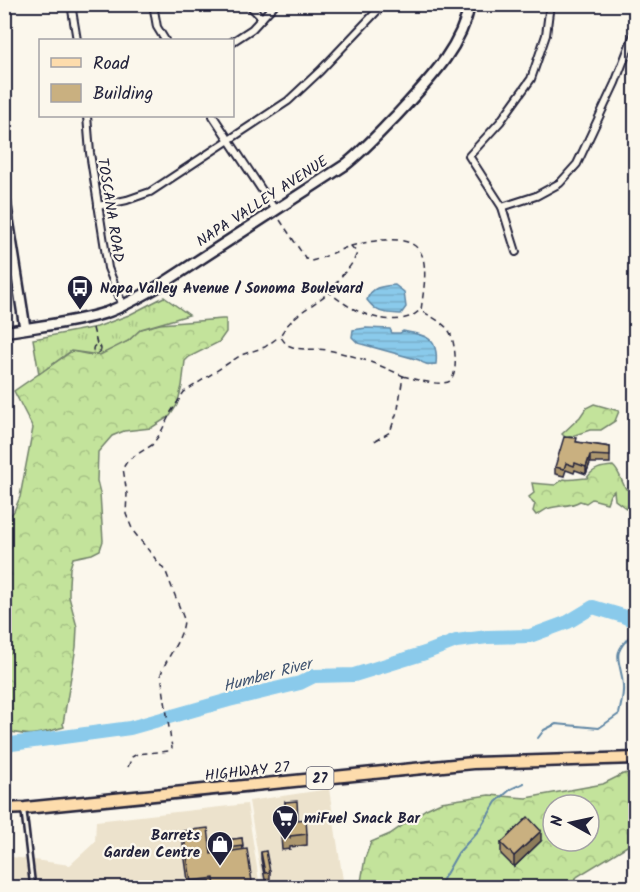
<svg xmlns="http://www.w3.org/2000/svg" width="640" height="892" font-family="Kalam,sans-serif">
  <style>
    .built { fill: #ece2cc }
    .forest { fill: url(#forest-crowns); stroke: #72826b; stroke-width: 1.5; fill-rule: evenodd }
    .park { fill: url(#park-tufts); stroke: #72826b; stroke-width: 1.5 }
    .water { fill: url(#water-rules); stroke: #6087a5; stroke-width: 1.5 }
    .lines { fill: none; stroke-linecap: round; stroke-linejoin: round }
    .stream { stroke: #6087a5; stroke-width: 2 }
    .river { stroke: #8acaeb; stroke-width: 14 }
    .lane-casing { stroke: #22223b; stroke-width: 8 }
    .street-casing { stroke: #22223b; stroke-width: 10 }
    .secondary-casing { stroke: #22223b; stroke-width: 14 }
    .primary-casing { stroke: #22223b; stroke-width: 15 }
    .path { stroke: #22223b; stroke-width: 1.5; stroke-dasharray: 6 4.5; stroke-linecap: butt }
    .lane { stroke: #fbf7ec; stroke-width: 3 }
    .street { stroke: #fbf7ec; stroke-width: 6 }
    .secondary { stroke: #fbf7ec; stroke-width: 9 }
    .primary { stroke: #fddcac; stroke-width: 10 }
    .wall { fill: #ad976e; stroke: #22223b; stroke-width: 1.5 }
    .shaded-wall { fill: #8d7b5a; stroke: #22223b; stroke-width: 1.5 }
    .building { fill: #c9b080; stroke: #22223b; stroke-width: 1.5 }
    .labels { text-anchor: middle; stroke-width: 4.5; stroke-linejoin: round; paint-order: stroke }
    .shield { fill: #fbf7ec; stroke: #636270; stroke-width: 1.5 }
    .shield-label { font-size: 14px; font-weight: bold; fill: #22223b }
    .street-label { font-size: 15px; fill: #22223b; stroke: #fbf7ec }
    .poi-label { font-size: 15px; font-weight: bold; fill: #22223b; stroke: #fbf7ec; text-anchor: start }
    .water-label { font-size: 16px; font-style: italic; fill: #415470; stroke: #fbf7ec }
  </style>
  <defs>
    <pattern id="forest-crowns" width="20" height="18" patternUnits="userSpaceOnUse" patternTransform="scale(1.5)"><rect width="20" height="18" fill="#c3e39b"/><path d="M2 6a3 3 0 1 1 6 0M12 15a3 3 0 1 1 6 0" fill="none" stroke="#a7c286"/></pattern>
    <pattern id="park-tufts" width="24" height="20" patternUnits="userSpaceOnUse" patternTransform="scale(1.5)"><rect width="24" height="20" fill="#c3e39b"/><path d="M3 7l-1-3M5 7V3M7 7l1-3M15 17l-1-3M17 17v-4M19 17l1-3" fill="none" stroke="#a7c286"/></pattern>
    <pattern id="water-rules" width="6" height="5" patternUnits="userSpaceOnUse" patternTransform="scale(1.5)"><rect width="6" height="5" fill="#8acaeb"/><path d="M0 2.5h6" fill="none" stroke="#77adca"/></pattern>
  </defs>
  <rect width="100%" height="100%" fill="#fbf7ec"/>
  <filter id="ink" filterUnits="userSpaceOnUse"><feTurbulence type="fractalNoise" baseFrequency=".0167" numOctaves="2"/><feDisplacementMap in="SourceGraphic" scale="12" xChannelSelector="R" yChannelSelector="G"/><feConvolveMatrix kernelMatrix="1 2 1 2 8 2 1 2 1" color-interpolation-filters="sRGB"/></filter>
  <g filter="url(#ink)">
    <g class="built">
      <polygon points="329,789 344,887 263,887 249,801"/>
      <polygon points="247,804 260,887 5,888 5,856 70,865 95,842 96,821"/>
    </g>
    <g class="forest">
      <path d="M 222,319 L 226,319 L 226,332 L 219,342 L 189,357 L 185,361 L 182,386 L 177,405 L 170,416 L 151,428 L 124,431 L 112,436 L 98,452 L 97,481 L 100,493 L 103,541 L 100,550 L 92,554 L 73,558 L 70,568 L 69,584 L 69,597 L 77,627 L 76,647 L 63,724 L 64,727 C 40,734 29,738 5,730 L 5,522 L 14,511 L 20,497 L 33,428 L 14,391 L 72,351 L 91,355 L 128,341 L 141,329 L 160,324 Z"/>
      <polygon points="594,404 619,411 615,421 601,430 590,430 566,438 562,434 580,417 586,408"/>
      <path d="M 613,466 C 620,472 621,481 626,489 L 635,489 L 635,513 L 630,511 L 615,500 L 614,491 L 610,495 L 607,503 L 592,499 L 586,503 L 580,501 C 570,507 560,505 550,508 C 544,509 542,513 536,515 L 533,511 L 535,504 L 533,503 L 529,497 L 534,493 L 532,483 L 555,485 L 564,479 C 572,481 579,478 587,478 C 593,468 602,467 613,466 Z"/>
      <path d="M 635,772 L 635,847 L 627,846 L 578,876 L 566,887 L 360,888 L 365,858 L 371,842 L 390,834 L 426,809 L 441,802 L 489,795 L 526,798 L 603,784 L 623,774 ZM 553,805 L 589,805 L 589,841 L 553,841 Z"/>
    </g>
    <polygon class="park" points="164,297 189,315 141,329 128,341 100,355 71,351 39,374 33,339 97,327 129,315"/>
    <g class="water">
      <path d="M 395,285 L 404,292 L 406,307 L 401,314 C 383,313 378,314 367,300 C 371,286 384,286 395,285 Z"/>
      <path d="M 366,328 L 390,329 L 392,333 L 400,333 L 403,331 C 425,335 439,337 436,364 C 429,365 424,365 419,360 L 358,343 L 352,337 L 353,330 Z"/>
    </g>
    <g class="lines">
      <g class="stream">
        <path d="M 538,738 L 544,730 L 556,724 L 599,728 L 619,714 C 621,705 624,694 623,685 C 621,658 609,657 632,634 L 632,620"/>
        <polyline points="438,888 458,853 479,830 496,802 511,789 524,783"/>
      </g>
      <polyline class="river" points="4,745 130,728 229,700 300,683 314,676 354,675 425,653 456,641 488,637 530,636 568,622 593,607 623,616 632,620 636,620"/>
      <g class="lane-casing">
        <g id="lane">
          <polyline points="4,277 15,276"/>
          <polyline points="24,812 33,888"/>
        </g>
      </g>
      <g class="street-casing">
        <g id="street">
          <polyline points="71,4 77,40"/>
          <polyline points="153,4 157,27 165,40"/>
          <polyline points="248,4 262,18"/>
          <polyline points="232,42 252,29 275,4"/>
          <polyline points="87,116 90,153 108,268 123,306"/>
          <polyline points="213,116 275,210"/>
          <polyline points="98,206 127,200 150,192 288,101 320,71 377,11 380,4"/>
          <polyline points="502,207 536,196 560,183 577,164 615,83 636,29"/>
          <polyline points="516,252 502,207 469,156 500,122 531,79 546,35 550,4"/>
        </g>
      </g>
      <g class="secondary-casing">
        <g id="secondary">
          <polyline points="4,194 25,328"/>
          <path d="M 4,332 C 38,326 73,323 105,313 C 125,306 142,296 159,286 L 345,165 C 364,150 379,133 396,116 C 427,82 460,51 470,4"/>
        </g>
      </g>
      <g class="primary-casing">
        <polyline id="primary" points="4,809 25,808 473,763 636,758"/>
      </g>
      <g class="path">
        <path d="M 280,220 L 306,259 L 311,261 C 325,258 337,250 351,246 C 371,241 415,230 423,258 C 427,275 423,294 421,310 C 417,312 413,316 409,317 C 381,326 350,310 329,292"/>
        <path d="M 351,246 L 357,253 C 354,261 350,267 344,273 C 339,279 335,286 329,292 C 311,308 293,313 280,336 C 283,340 286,345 290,346 C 301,351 315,348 327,350 C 354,355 378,364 403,376 L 398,409 L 390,432 L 373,442"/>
        <polyline points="93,328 97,344"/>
        <circle cx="97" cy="349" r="4"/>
        <path d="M 403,376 C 414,379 440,387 450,381 C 459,374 455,339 449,331 C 443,322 431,317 422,311"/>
        <path d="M 128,767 L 132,757 L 137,754 L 169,751 L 172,748 L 161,674 C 167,656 184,637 184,619 L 166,572 L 133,531 L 126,514 L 127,494 L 123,468 L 128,460 L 152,445 L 160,434 L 171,412 L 184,392 L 241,355 L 265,347 L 280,336"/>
      </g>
      <use href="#lane" class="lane"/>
      <use href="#street" class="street"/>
      <use href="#secondary" class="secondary"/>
      <use href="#primary" class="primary"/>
    </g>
    <g class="wall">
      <polygon points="636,439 636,465 633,463 633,456"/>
      <polygon points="577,442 610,447 610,463 590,463 586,474 575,470 574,473 566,470 564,476 555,474 555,467"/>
      <polygon points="285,802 298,820 307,834 307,845 290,847 290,849 282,850 280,822 286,821"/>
      <polygon points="183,831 210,842 242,838 243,850 253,888 189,888 183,845"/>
      <polygon points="541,841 514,867 501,854 501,843"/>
      <polygon points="261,852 270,872 270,879 265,880 261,859"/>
    </g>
    <g class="shaded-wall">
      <polygon points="590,455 590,463 586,474 586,467"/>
      <polygon points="541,831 541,841 514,867 514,856"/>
    </g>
    <g class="building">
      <polygon points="564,437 577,438 576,442 610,447 610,456 590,455 586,467 575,463 574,466 566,463 564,469 555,467"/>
      <polygon points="635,439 636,439 636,458 633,456"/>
      <polygon points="297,801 298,820 306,819 307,834 290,836 290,838 282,839 280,822 287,821 285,802"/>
      <polygon points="528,817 541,831 514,856 501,843"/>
      <polygon points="208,828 211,854 247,849 253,888 215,888 214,878 191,881 183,831"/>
      <polygon points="242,838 243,846 211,850 210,842"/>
      <polygon points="266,851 270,872 265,873 261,852"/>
    </g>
  </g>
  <defs>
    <g id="bus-pin" transform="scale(1.35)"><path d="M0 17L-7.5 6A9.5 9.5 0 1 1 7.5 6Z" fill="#22223b" stroke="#fbf7ec"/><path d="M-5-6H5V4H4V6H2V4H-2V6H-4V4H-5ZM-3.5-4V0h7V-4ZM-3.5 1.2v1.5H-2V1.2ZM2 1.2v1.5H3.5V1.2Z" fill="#fff"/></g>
    <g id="supermarket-pin" transform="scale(1.35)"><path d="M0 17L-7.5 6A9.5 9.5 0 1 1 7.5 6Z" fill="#22223b" stroke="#fbf7ec"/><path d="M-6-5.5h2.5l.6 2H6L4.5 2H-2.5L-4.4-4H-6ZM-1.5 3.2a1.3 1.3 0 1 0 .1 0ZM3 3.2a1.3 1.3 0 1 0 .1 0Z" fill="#fff"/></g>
    <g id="shop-pin" transform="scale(1.35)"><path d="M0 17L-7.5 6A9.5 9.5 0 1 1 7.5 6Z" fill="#22223b" stroke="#fbf7ec"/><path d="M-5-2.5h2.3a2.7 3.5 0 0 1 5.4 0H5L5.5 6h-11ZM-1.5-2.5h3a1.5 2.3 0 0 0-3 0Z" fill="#fff"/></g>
  </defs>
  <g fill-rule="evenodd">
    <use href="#bus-pin" x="80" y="288"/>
    <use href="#supermarket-pin" x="285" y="818"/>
    <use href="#shop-pin" x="220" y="844"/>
  </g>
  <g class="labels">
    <rect class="shield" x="306.5" y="767" width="27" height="22" rx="4.5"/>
    <g class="shield-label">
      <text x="320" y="783">27</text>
    </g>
    <g class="street-label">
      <text transform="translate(262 201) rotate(-33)" y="5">NAPA VALLEY AVENUE</text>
      <text transform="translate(111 210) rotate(81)" y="5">TOSCANA ROAD</text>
      <text transform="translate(247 771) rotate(-6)" y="5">HIGHWAY 27</text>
    </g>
    <g class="poi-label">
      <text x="100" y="293">Napa Valley Avenue / Sonoma Boulevard</text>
      <text x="304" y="823">miFuel Snack Bar</text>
      <text x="200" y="840" text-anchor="end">Barrets<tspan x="200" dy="17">Garden Centre</tspan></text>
    </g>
    <g class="water-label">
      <text transform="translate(267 674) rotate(-15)" y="6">Humber River</text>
    </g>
  </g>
  <rect width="640" height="892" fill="none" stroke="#fbf7ec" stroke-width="24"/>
  <rect x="12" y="12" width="616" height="868" fill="none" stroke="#22223b" stroke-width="2" filter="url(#ink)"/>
  <rect x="39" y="39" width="195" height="78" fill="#fbf7ec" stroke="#a4a2a5" stroke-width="1.5"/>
  <rect x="51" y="58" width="30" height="9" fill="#fddcac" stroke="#a4a2a5" stroke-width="1.5"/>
  <text x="93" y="69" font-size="18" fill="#22223b">Road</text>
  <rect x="51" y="84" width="30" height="18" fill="#c9b080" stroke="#a4a2a5" stroke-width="1.5"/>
  <text x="93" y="99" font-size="18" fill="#22223b">Building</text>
  <g transform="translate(571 823) rotate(278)"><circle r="28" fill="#fbf7ec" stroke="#a4a2a5" stroke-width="1.5"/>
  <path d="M0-4.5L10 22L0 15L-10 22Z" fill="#22223b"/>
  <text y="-9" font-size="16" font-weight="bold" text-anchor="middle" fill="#22223b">N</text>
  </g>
</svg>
